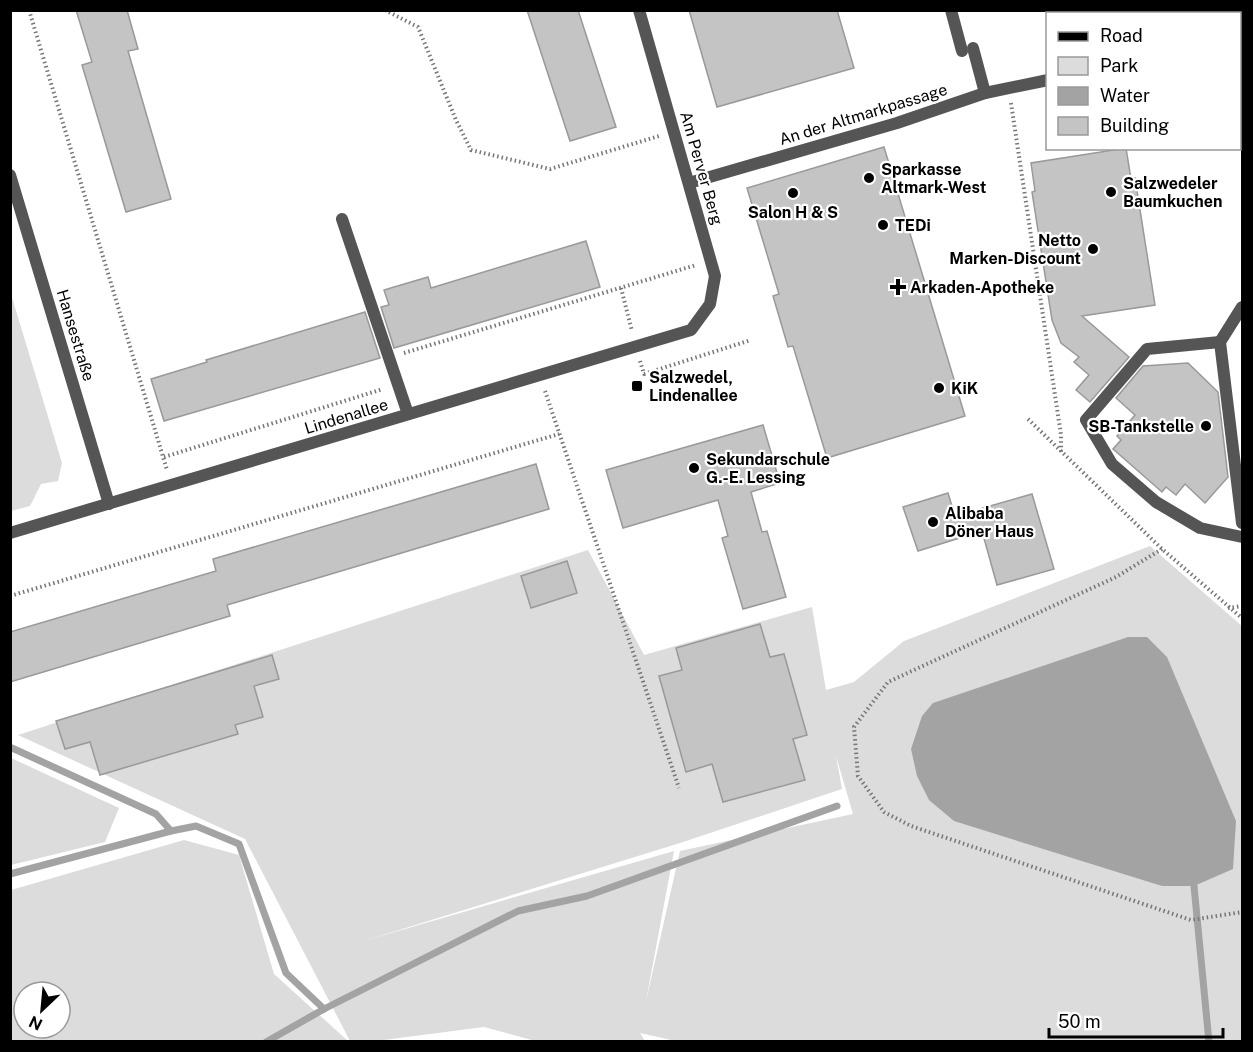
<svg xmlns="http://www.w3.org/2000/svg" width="1253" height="1052" font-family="'Public Sans',sans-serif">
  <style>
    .green { fill: #dcdcdc; fill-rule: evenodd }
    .water { fill: #a3a3a3 }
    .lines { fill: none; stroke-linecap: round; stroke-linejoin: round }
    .stream { stroke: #a3a3a3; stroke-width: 7 }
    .building { fill: #c4c4c4; stroke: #999; stroke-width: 1.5 }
    .path { stroke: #777; stroke-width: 4; stroke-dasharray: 1.5 3; stroke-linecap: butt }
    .service { stroke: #555; stroke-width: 12 }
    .minor { stroke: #555; stroke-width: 12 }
    .primary { stroke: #000; stroke-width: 15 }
    .poi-dot { fill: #000; stroke: #fff; stroke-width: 2 }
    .labels { text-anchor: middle; stroke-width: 4.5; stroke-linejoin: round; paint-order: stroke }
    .street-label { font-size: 16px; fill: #000; stroke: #fff }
    .poi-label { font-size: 16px; font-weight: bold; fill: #000; stroke: #fff; text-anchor: start }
  </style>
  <rect width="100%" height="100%" fill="#fff"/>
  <g class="green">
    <polygon points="11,294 62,463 58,481 41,484 30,506 11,511"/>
    <path d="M 1150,546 L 1242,626 L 1242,1041 L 680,1042 L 640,1033 L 645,1041 L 539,1042 L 484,1027 L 376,1041 L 350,1041 L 245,839 L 18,735 L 588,550 L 644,655 L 812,607 L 826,690 L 854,682 L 904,641 ZM 836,756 L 853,814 L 680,851 L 646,1001 L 674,851 L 367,940 L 680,843 L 842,789 Z"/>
    <polygon points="11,758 119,808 105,842 11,865"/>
    <path d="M 184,840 L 239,855 L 274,974 L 348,1041 L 11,1041 L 11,890 ZM 24,992 L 60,992 L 60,1028 L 24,1028 Z"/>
  </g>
  <polygon class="water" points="1128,637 1147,637 1167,657 1236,821 1233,869 1194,886 1162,886 954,821 929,800 917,776 911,749 922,716 933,703"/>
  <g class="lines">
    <g class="stream">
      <polyline points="12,748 156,814 171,831"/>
      <polyline points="10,874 171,831 196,826 239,844 286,973 324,1009"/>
      <polyline points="1194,886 1209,1042"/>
      <polyline points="266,1042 324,1009 518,911 587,896 837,806"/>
    </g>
  </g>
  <g class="building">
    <polygon points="76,10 127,10 138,49 128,51 171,199 126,212 82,65 92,62"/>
    <polygon points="527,10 578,10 616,127 570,141"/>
    <polygon points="689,10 837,10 854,68 717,107"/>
    <polygon points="884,147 965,416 827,458 793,346 788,347 773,296 779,294 747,188"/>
    <polygon points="1126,148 1131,179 1135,178 1155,305 1082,316 1129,357 1090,402 1076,390 1089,375 1074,362 1079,357 1061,343 1052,320 1032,192 1035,191 1031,163"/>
    <polygon points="586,241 600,287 394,348 381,307 389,305 384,290 428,277 431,288"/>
    <polygon points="365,312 380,358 164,421 151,379 207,362 206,360"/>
    <polygon points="1188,363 1218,392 1228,477 1205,503 1185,484 1176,495 1166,487 1162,492 1113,449 1121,440 1117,436 1135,415 1116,398 1143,366"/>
    <polygon points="763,425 780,483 751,492 762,532 767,531 786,597 743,609 722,538 728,536 718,500 623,528 606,470"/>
    <polygon points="536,464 549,509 227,605 230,616 10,682 10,632 216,571 213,559"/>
    <polygon points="948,493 955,516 1032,494 1054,569 997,585 982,531 918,551 903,507"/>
    <polygon points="567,561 577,593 531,608 521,576"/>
    <polygon points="760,624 770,657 784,654 807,735 793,739 805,780 723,802 712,764 686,772 659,676 682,670 676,648"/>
    <polygon points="272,655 279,679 254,686 263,717 235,725 238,734 100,775 90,742 65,749 56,721"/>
  </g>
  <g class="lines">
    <g class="path">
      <polyline points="29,10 167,470"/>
      <polyline points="385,10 418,27 456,120 471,150 550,169 659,136"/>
      <polyline points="1168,14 1174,10"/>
      <polyline points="1011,103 1061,435 1061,453"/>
      <polyline points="621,288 632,331"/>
      <polyline points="404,353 696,265"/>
      <polyline points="640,361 644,374 751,340"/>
      <polyline points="545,391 679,788"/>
      <polyline points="1028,419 1162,549 1242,618"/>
      <polyline points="164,457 383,389"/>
      <polyline points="1162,549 1116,577 888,682 854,727 858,776 884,812 911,826 1191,920 1242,912"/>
      <polyline points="10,596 559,434"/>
      <polyline points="1228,608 1242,606"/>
    </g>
    <g class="service">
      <polyline points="951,10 962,51"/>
      <polyline points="973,48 985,93"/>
      <polyline points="342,219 408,414"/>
      <polyline points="1242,307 1220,342 1242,523"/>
      <polyline points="1220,342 1147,349 1086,420 1112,464 1156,502 1200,528 1242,537"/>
    </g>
    <g class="minor">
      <polyline points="10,175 109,504"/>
      <polyline points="689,183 897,123 985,93 1048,80"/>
      <polyline points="10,533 691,330 710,304 715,276 639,10"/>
    </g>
    <g class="primary">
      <polyline points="1235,10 1236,14"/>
      <polyline points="1240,33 1242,49"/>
    </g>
  </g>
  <g class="poi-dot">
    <circle cx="869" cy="178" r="6"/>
    <circle cx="1111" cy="192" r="6"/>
    <circle cx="793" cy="193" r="6"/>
    <circle cx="883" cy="225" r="6"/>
    <circle cx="1093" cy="249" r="6"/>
    <path d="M895 278h6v6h6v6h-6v6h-6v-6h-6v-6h6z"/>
    <rect x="631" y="380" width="12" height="12" rx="3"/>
    <circle cx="939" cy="388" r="6"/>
    <circle cx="1206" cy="426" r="6"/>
    <circle cx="694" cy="468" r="6"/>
    <circle cx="933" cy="522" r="6"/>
  </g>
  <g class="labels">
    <g class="street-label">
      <text transform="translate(863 114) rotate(-17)" y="6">An der Altmarkpassage</text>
      <text transform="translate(702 168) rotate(74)" y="6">Am Perver Berg</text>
      <text transform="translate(76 335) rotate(73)" y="6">Hansestraße</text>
      <text transform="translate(346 416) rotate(-17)" y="6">Lindenallee</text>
    </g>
    <g class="poi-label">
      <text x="881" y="175">Sparkasse<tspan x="881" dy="18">Altmark-West</tspan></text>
      <text x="1123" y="189">Salzwedeler<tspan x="1123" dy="18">Baumkuchen</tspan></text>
      <text x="793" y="218" text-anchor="middle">Salon H &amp; S</text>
      <text x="895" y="231">TEDi</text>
      <text x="1081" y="246" text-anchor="end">Netto<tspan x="1081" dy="18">Marken-Discount</tspan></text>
      <text x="910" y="293">Arkaden-Apotheke</text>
      <text x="649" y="383">Salzwedel,<tspan x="649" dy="18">Lindenallee</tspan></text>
      <text x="951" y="394">KiK</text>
      <text x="1194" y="432" text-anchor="end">SB-Tankstelle</text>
      <text x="706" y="465">Sekundarschule<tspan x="706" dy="18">G.-E. Lessing</tspan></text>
      <text x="945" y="519">Alibaba<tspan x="945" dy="18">Döner Haus</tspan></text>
    </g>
  </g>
  <rect width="1253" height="1052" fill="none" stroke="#000000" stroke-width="24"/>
  <rect x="1046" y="12" width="195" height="138" fill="#ffffff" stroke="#999999" stroke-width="1.5"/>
  <rect x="1058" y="32" width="30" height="9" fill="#000000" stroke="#999999" stroke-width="1.5"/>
  <text x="1100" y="42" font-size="18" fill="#000000">Road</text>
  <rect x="1058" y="57" width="30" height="18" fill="#dcdcdc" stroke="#999999" stroke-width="1.5"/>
  <text x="1100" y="72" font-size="18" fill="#000000">Park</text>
  <rect x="1058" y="87" width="30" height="18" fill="#a3a3a3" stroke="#999999" stroke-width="1.5"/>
  <text x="1100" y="102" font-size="18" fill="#000000">Water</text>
  <rect x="1058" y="117" width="30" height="18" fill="#c4c4c4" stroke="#999999" stroke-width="1.5"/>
  <text x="1100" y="132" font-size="18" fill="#000000">Building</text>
  <g transform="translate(42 1010) rotate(206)"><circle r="28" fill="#ffffff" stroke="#999999" stroke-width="1.5"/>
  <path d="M0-4.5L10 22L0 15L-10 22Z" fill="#000000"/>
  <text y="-9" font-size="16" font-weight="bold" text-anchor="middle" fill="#000000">N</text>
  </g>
  <path d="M1049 1028v9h174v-9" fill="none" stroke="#000000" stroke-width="3"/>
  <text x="1058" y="1028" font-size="18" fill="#000000" stroke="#ffffff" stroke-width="4.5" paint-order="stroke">50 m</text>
</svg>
